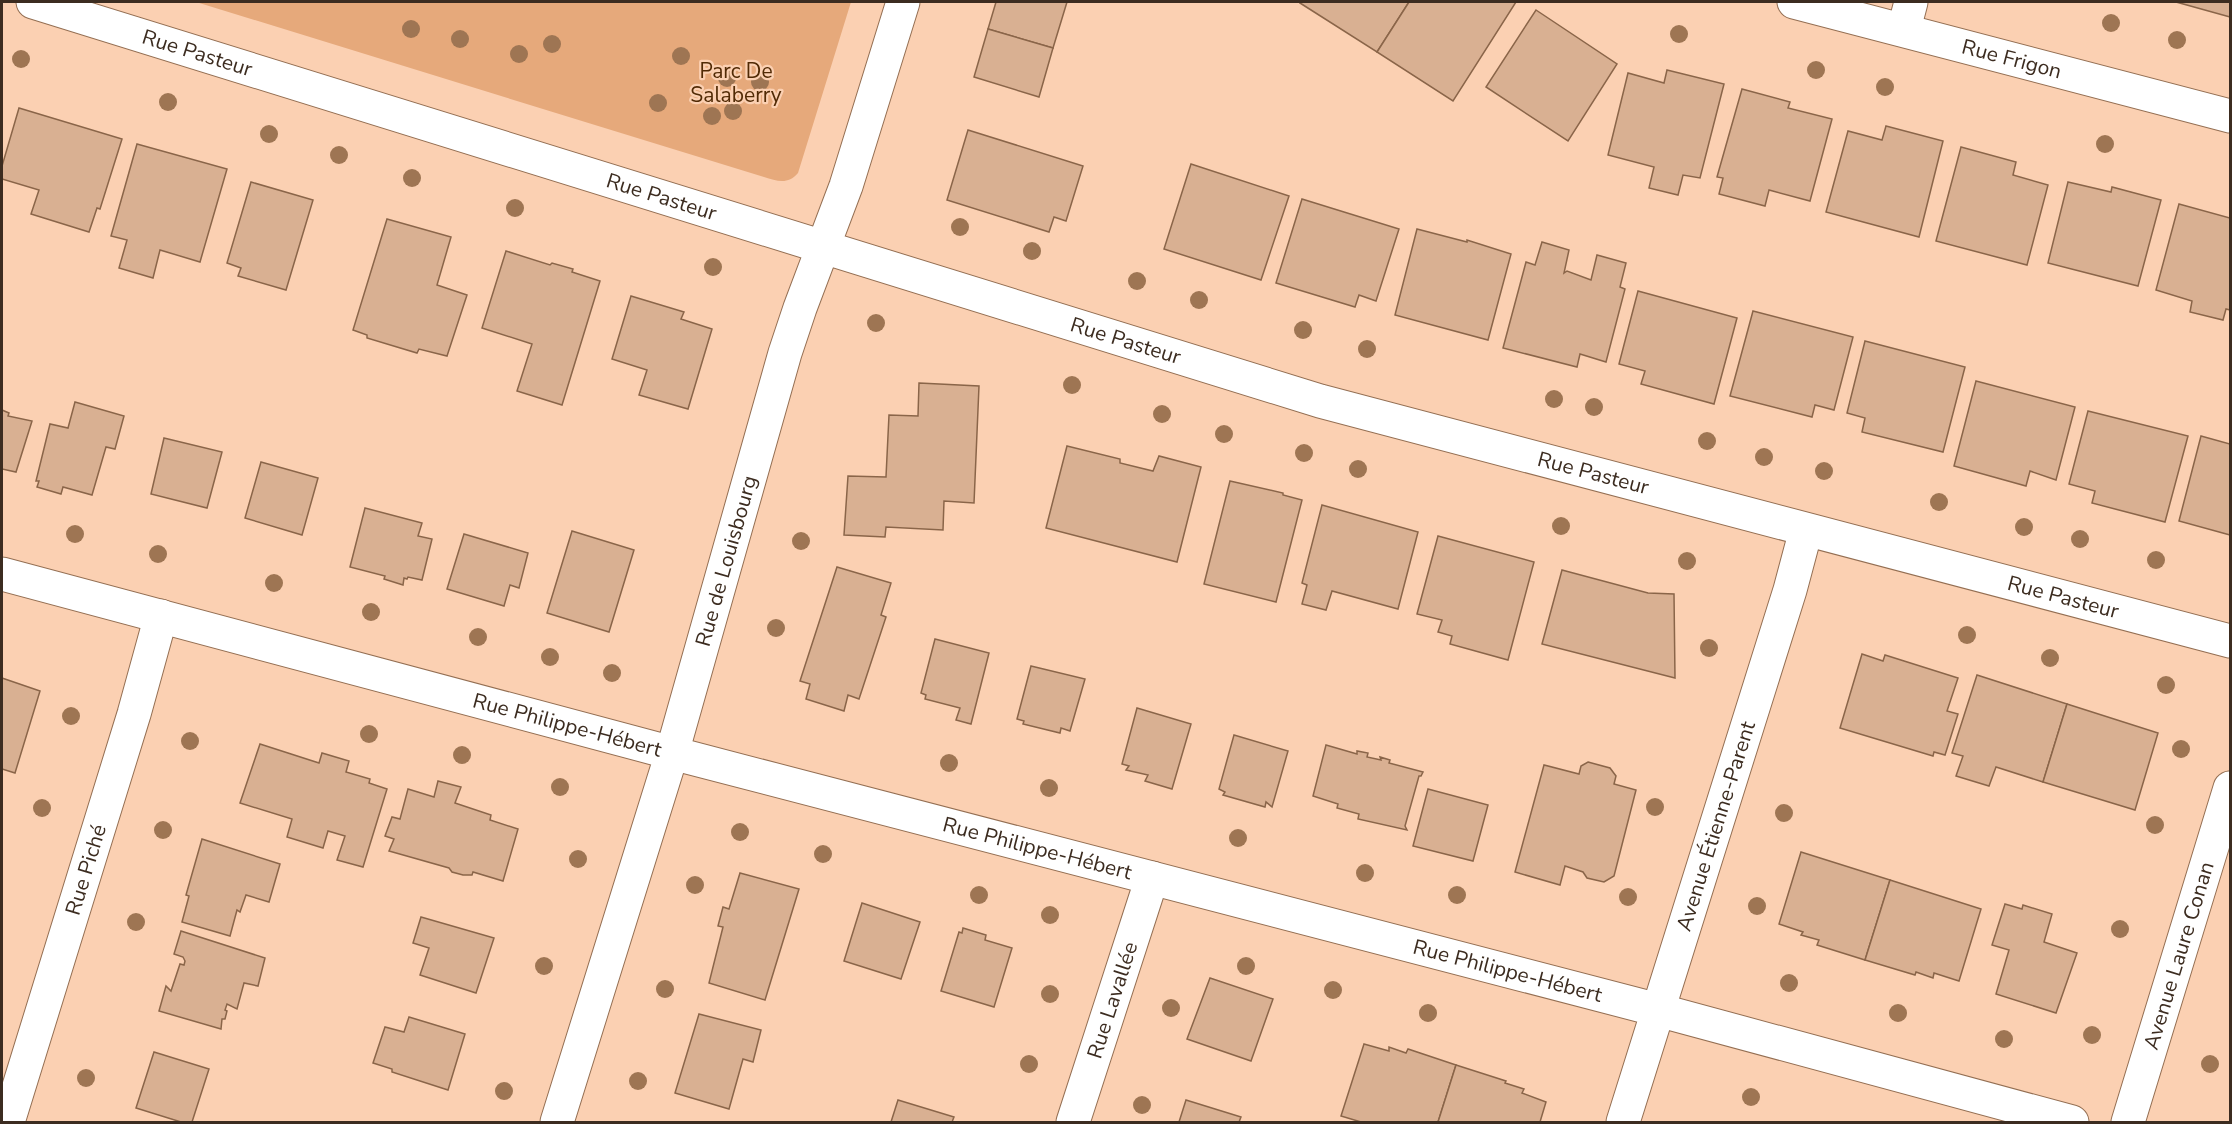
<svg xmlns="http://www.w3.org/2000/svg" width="2232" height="1124" font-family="'Nunito Sans',sans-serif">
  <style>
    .green { fill: #e6a97b }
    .building { fill: #d9b092; stroke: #8a6549; stroke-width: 1.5 }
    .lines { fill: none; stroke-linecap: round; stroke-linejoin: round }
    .street-casing { stroke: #946f53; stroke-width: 35 }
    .street { stroke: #fff; stroke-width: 33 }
    .tree { fill: #9e7553 }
    .labels { text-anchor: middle; stroke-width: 4.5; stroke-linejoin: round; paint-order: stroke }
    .street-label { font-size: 21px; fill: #3c2c20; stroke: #fbd0b2 }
    .park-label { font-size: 21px; fill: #512a05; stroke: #fbd0b2 }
  </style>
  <rect width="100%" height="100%" fill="#fbd0b2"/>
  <path class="green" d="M 196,2 L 851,2 L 798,173 C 788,185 777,181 764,177 Z"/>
  <g class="building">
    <polygon points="996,2 1067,2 1053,48 988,29"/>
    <polygon points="1301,2 1409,2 1377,52 1300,3"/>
    <polygon points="1409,2 1516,2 1453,101 1377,52"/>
    <polygon points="2176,2 2230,2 2230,17"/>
    <polygon points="1536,10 1617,64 1568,141 1486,87"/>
    <polygon points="988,29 1053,48 1039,97 974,77"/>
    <polygon points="1667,70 1724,84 1700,178 1683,175 1678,195 1649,188 1654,167 1608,155 1628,73 1664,83"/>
    <polygon points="1742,89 1790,102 1788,108 1832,119 1810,201 1769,190 1765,206 1719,194 1723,178 1717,177"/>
    <polygon points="19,108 122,139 100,209 97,208 89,232 31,214 39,190 2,179 2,166"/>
    <polygon points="1886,126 1943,141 1919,237 1826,212 1848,131 1882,140"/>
    <polygon points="968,130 1083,166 1066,221 1054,217 1049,232 947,200"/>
    <polygon points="137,144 227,169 200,262 160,250 153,278 119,268 127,240 111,236"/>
    <polygon points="1961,147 2016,162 2013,175 2048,185 2027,265 1936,241"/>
    <polygon points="1191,164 1289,196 1261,280 1164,249"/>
    <polygon points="251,182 313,200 286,290 238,276 241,268 227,263"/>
    <polygon points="2068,182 2111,192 2112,187 2161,200 2138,286 2048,263"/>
    <polygon points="1302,199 1399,229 1376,301 1359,295 1355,307 1276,283"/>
    <polygon points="2179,204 2230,218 2230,310 2226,309 2223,320 2190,312 2192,301 2156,290"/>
    <polygon points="387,219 451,237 437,285 467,295 447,356 419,349 417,353 367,338 367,335 353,330"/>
    <polygon points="1417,229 1467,242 1467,240 1511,254 1488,340 1395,315"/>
    <polygon points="1542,242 1569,250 1564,273 1567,271 1591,280 1597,255 1626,263 1620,287 1625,289 1606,362 1580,354 1577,367 1503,348 1526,262 1535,265"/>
    <polygon points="506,251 550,265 552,263 573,269 572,272 600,281 562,405 517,391 532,344 482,328"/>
    <polygon points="1638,291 1737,318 1714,404 1641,384 1645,371 1619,364"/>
    <polygon points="631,296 684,312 681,319 712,329 688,409 639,395 647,370 612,359"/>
    <polygon points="1753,311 1853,337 1834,410 1815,405 1812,417 1730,396"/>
    <polygon points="1865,341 1965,367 1943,452 1862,432 1865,418 1847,413"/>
    <polygon points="1976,381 2075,407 2056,480 2030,471 2026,486 1954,466"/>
    <polygon points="919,383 979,386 974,503 944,501 943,530 886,527 885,537 844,535 848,476 886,477 889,415 918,416"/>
    <polygon points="75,402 124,416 115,449 106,447 92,495 63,487 61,494 37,487 39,481 36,481 50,424 68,428"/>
    <polygon points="2,410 9,413 8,416 32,421 16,472 2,469"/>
    <polygon points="2088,411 2188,436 2165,522 2092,503 2095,491 2069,484"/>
    <polygon points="2201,436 2230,444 2230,535 2179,521"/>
    <polygon points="164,438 222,452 207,508 151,494"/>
    <polygon points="1067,446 1120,459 1120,463 1153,471 1159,456 1201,467 1177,562 1046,528"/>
    <polygon points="261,462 318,478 302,535 245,518"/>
    <polygon points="1230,481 1283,493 1283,495 1302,500 1276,602 1204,584"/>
    <polygon points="1322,505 1418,532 1398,609 1332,591 1326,610 1302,604 1307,585 1302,583"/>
    <polygon points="365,508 422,523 418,536 432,539 422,580 408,577 407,579 404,578 403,585 384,579 385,576 350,567"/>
    <polygon points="572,531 634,550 609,632 547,613"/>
    <polygon points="464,534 528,553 519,588 510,585 504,606 447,589"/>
    <polygon points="1438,536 1534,562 1508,660 1450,644 1452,636 1438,632 1442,620 1417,614"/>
    <polygon points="837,567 891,583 881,615 886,617 859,699 848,695 844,711 806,699 810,684 800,681"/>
    <polygon points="1562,570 1648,593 1674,594 1675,678 1542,644"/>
    <polygon points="935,639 989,653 971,724 956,720 960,708 925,699 926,695 921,693"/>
    <polygon points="1862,654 1883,661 1885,655 1958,678 1947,711 1958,714 1945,755 1934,752 1933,756 1840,728"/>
    <polygon points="1031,666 1085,679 1070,731 1061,728 1060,733 1023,724 1024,721 1017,719"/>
    <polygon points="1977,675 2067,704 2043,782 1996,767 1989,786 1956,776 1963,756 1952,753"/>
    <polygon points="2,678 40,691 15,773 2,769"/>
    <polygon points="2067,704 2158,733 2135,810 2043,782"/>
    <polygon points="1137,708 1191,724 1172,789 1145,781 1148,775 1126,770 1129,766 1122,764"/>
    <polygon points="1234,735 1288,751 1272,807 1266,802 1265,807 1223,795 1225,792 1219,789"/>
    <polygon points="260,744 319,763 322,753 349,761 346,772 370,779 369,783 387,789 363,867 337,860 345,836 328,831 323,848 287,837 292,819 240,803"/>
    <polygon points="1326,745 1357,754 1357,751 1368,753 1367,757 1381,760 1380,757 1390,760 1389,763 1423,772 1421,776 1419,776 1405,826 1407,830 1358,819 1359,814 1337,808 1338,804 1313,796"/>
    <polygon points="1588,762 1610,768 1616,776 1614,784 1636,790 1614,876 1604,882 1587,878 1583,872 1565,866 1560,885 1515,872 1544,765 1579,774 1581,766"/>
    <polygon points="438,781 461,787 455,803 491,815 490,820 518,829 503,881 473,872 472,875 463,875 452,872 449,868 389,851 394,839 385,836 392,817 400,819 408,789 434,797"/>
    <polygon points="1428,789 1488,805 1473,861 1413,846"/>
    <polygon points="202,839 280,864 269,902 246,895 240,912 237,910 230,936 182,922 189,896 186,895"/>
    <polygon points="1801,852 1890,880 1865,960 1817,945 1819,940 1801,935 1803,932 1779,924"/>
    <polygon points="740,873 799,889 765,1000 709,983 723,927 718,926 723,907 729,909"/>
    <polygon points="1890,880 1981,909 1959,981 1934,973 1933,978 1916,972 1915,975 1865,960"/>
    <polygon points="862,903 920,922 901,979 844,961"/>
    <polygon points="2005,904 2022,909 2023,905 2052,914 2044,942 2077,953 2056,1013 1996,994 2009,950 1992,945"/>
    <polygon points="421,917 494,938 476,993 420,975 429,948 413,943"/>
    <polygon points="963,928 986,935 985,940 1012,948 994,1007 941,991 959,932 962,933"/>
    <polygon points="181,931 265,958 258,986 244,983 237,1009 227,1004 225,1010 227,1011 225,1019 222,1019 221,1029 159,1011 166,986 171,991 180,964 184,965 185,961 183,957 174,954"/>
    <polygon points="1210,978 1273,999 1251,1061 1187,1039"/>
    <polygon points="699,1014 761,1030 753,1062 743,1059 729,1109 675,1093"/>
    <polygon points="409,1017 465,1034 448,1090 392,1072 392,1069 373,1063 385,1027 404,1032"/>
    <polygon points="1364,1044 1389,1051 1389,1047 1406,1053 1408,1049 1456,1065 1438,1122 1361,1122 1341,1116"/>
    <polygon points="154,1052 209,1069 192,1122 181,1122 136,1108"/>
    <polygon points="1456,1065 1506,1081 1505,1083 1524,1089 1522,1093 1546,1102 1540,1122 1438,1122"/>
    <polygon points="898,1100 954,1117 952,1122 891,1122"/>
    <polygon points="1186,1100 1241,1117 1239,1122 1179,1122"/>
  </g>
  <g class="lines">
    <g class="street-casing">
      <g id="street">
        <path id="s1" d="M 33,2 L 1320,401 L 2230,641"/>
        <path id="s2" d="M 1794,2 L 2230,116"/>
        <polyline points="1904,29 1911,2"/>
        <path id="s3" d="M 2,574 L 672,753 L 1658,1010 L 2072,1122"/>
        <path id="s4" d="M 8,1122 L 134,714 L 161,616"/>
        <path id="s5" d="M 557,1122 L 672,753 L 785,353 L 800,308 L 846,186 L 903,2"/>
        <path id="s6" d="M 1073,1122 L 1152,878"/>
        <path id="s7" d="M 1623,1122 L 1790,590 L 1806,530"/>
        <path id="s8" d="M 2128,1122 L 2230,788"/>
      </g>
    </g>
    <use href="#street" class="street"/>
  </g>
  <g class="tree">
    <circle cx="2111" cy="23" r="9"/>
    <circle cx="411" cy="29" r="9"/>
    <circle cx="1679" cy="34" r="9"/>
    <circle cx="460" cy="39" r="9"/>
    <circle cx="2177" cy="40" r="9"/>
    <circle cx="552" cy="44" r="9"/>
    <circle cx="519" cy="54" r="9"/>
    <circle cx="681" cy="56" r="9"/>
    <circle cx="21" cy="59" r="9"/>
    <circle cx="1816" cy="70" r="9"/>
    <circle cx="727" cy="78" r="9"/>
    <circle cx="760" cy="82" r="9"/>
    <circle cx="1885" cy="87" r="9"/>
    <circle cx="168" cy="102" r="9"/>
    <circle cx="658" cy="103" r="9"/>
    <circle cx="733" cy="111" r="9"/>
    <circle cx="712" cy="116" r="9"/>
    <circle cx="269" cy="134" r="9"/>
    <circle cx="2105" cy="144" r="9"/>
    <circle cx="339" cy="155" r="9"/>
    <circle cx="412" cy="178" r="9"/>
    <circle cx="515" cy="208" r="9"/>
    <circle cx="960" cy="227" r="9"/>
    <circle cx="1032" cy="251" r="9"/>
    <circle cx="713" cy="267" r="9"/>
    <circle cx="1137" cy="281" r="9"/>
    <circle cx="1199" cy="300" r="9"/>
    <circle cx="876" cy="323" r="9"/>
    <circle cx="1303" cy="330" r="9"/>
    <circle cx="1367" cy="349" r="9"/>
    <circle cx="1072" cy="385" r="9"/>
    <circle cx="1554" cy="399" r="9"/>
    <circle cx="1594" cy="407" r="9"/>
    <circle cx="1162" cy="414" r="9"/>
    <circle cx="1224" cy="434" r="9"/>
    <circle cx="1707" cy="441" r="9"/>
    <circle cx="1304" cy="453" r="9"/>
    <circle cx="1764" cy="457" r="9"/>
    <circle cx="1358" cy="469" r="9"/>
    <circle cx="1824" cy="471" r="9"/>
    <circle cx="1939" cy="502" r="9"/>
    <circle cx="1561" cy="526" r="9"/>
    <circle cx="2024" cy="527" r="9"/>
    <circle cx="75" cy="534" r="9"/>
    <circle cx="2080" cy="539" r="9"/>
    <circle cx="801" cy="541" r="9"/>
    <circle cx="158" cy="554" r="9"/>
    <circle cx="2156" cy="560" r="9"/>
    <circle cx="1687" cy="561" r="9"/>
    <circle cx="274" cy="583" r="9"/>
    <circle cx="371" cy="612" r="9"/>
    <circle cx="776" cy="628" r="9"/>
    <circle cx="1967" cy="635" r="9"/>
    <circle cx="478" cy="637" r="9"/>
    <circle cx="1709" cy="648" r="9"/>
    <circle cx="550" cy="657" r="9"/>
    <circle cx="2050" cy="658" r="9"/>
    <circle cx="612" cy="673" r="9"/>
    <circle cx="2166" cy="685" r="9"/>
    <circle cx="71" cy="716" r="9"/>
    <circle cx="369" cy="734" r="9"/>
    <circle cx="190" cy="741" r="9"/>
    <circle cx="2181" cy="749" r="9"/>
    <circle cx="462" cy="755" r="9"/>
    <circle cx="949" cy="763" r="9"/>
    <circle cx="560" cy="787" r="9"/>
    <circle cx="1049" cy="788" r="9"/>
    <circle cx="1655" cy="807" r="9"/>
    <circle cx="42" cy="808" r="9"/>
    <circle cx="1784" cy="813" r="9"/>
    <circle cx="2155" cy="825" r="9"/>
    <circle cx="163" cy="830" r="9"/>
    <circle cx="740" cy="832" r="9"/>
    <circle cx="1238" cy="838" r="9"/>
    <circle cx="823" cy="854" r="9"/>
    <circle cx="578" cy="859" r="9"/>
    <circle cx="1365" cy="873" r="9"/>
    <circle cx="695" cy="885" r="9"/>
    <circle cx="979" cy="895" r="9"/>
    <circle cx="1457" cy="895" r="9"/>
    <circle cx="1628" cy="897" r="9"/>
    <circle cx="1757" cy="906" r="9"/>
    <circle cx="1050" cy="915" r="9"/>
    <circle cx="136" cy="922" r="9"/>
    <circle cx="2120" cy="929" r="9"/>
    <circle cx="544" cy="966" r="9"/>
    <circle cx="1246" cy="966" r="9"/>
    <circle cx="1789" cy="983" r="9"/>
    <circle cx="665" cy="989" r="9"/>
    <circle cx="1333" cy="990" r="9"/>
    <circle cx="1050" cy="994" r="9"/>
    <circle cx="1171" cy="1008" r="9"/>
    <circle cx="1428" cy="1013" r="9"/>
    <circle cx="1898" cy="1013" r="9"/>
    <circle cx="2092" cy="1035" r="9"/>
    <circle cx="2004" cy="1039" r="9"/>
    <circle cx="1029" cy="1064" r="9"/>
    <circle cx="2210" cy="1064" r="9"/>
    <circle cx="86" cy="1078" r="9"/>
    <circle cx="638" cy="1081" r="9"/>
    <circle cx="504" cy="1091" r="9"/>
    <circle cx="1751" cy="1097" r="9"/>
    <circle cx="1142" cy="1105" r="9"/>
  </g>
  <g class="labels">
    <g class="street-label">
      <text dy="7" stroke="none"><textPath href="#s1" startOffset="172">Rue Pasteur</textPath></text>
      <text dy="7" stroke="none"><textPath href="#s2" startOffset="225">Rue Frigon</textPath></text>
      <text dy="7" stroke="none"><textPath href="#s1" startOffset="658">Rue Pasteur</textPath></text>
      <text dy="7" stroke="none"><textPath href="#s1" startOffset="1144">Rue Pasteur</textPath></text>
      <text dy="7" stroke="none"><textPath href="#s1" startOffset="1630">Rue Pasteur</textPath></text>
      <text dy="7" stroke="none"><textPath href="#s5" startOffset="586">Rue de Louisbourg</textPath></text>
      <text dy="7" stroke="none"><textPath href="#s1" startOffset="2116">Rue Pasteur</textPath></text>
      <text dy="7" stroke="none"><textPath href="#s3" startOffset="585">Rue Philippe-Hébert</textPath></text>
      <text dy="7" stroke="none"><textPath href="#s7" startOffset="310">Avenue Étienne-Parent</textPath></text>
      <text dy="7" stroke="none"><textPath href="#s3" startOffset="1071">Rue Philippe-Hébert</textPath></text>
      <text dy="7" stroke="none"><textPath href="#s4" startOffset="264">Rue Piché</textPath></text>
      <text dy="7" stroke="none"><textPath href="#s8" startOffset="174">Avenue Laure Conan</textPath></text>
      <text dy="7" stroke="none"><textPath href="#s3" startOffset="1557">Rue Philippe-Hébert</textPath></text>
      <text dy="7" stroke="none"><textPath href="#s6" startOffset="128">Rue Lavallée</textPath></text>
    </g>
    <g class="park-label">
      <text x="736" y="78">Parc De<tspan x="736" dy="24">Salaberry</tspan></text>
    </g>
  </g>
  <rect width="2232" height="1124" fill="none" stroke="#3c2c20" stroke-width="6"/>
</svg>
